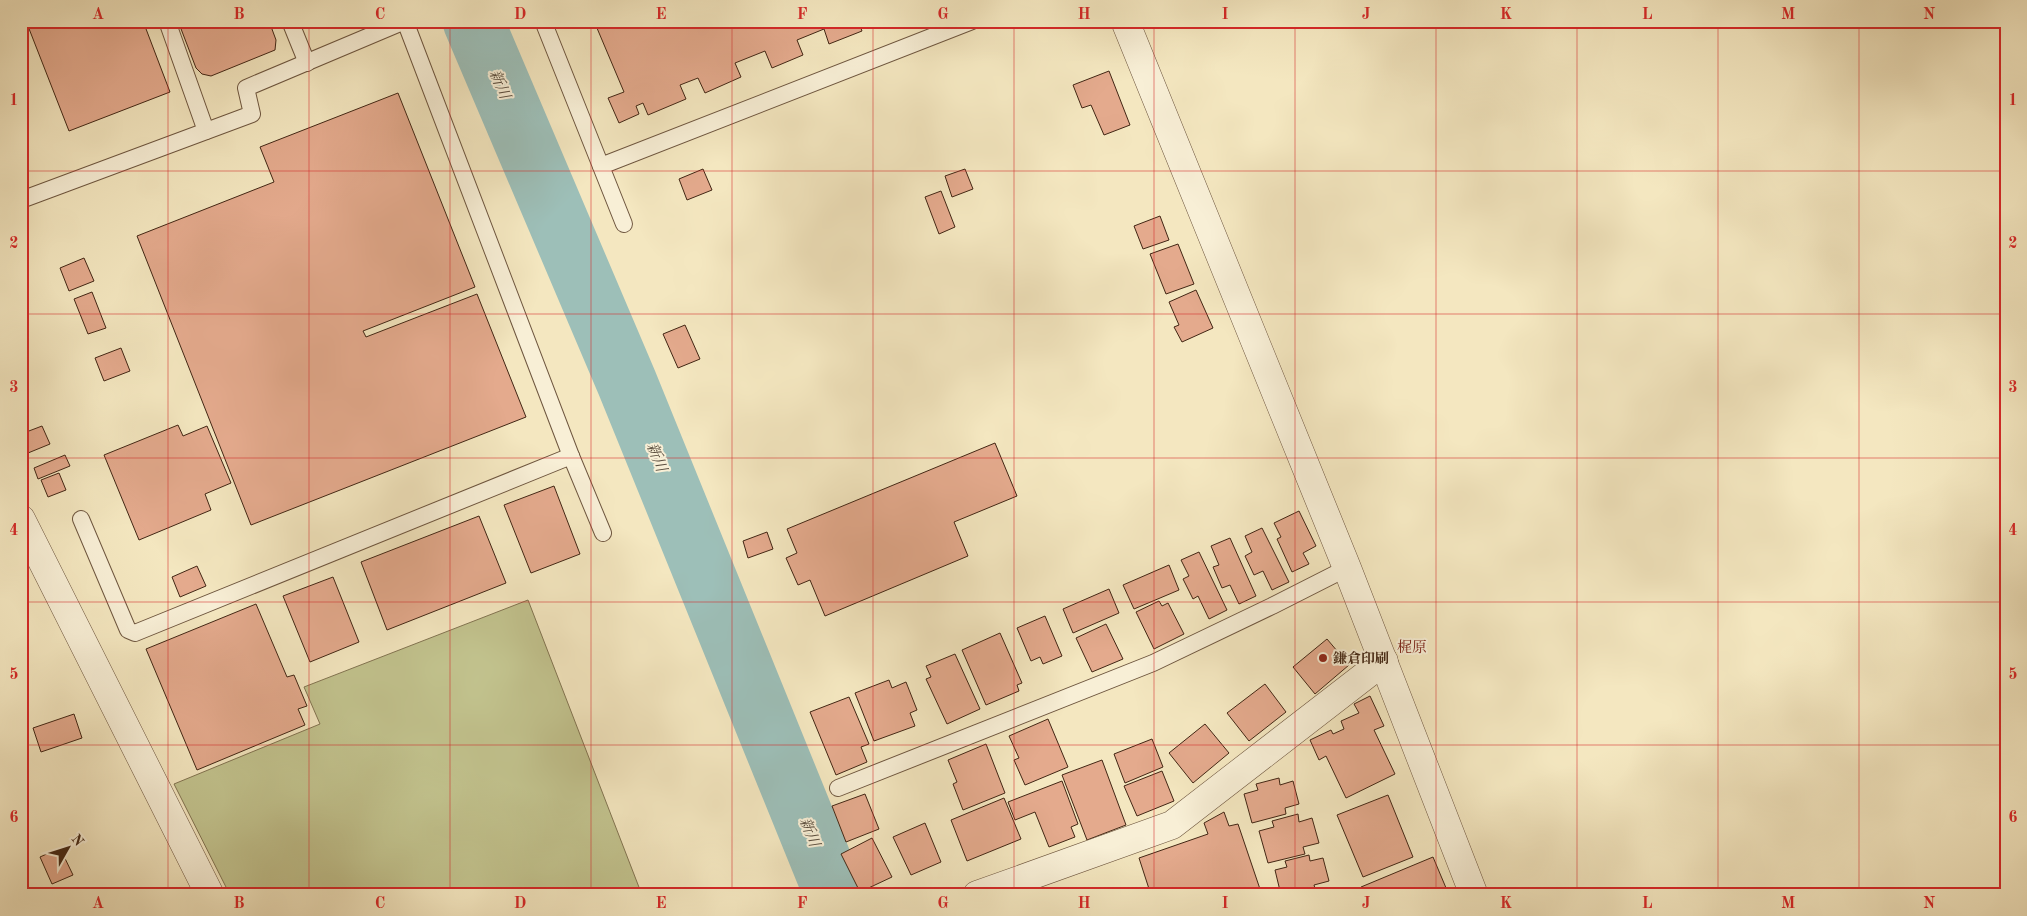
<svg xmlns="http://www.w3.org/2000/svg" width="2027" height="916" font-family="'Old Standard TT','Noto Serif JP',serif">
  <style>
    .green { fill: #c2c38e; stroke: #827451 }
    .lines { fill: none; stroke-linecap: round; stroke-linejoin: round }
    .river { stroke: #9dbfb8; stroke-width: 61 }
    .building { fill: #e4aa8d; stroke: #422614 }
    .service-casing { stroke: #6e563f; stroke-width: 18 }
    .minor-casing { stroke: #6e563f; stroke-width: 29 }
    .tertiary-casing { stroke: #6e563f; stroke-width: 29 }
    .service { stroke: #f8efd6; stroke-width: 16 }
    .minor { stroke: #f8efd6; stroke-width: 28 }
    .tertiary { stroke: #f8efd6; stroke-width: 28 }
    .grid { fill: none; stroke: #d62828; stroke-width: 1; stroke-opacity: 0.55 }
    .poi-dot { fill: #8f2418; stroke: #f8efd6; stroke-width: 2 }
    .labels { text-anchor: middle; stroke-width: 4; stroke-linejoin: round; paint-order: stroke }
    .poi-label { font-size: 14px; font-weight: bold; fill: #422614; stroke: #f8efd6; text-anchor: start }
    .water-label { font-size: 15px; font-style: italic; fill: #594c3d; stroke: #f8efd6 }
    .neighbourhood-label { font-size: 15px; fill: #7a1f14; stroke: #f8efd6 }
    .neatline { fill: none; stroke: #d62828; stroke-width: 2 }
    .grid-label { font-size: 16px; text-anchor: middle; font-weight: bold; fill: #d62828 }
  </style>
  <rect width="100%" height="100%" fill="#f4e7c0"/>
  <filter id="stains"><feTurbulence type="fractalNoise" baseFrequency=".004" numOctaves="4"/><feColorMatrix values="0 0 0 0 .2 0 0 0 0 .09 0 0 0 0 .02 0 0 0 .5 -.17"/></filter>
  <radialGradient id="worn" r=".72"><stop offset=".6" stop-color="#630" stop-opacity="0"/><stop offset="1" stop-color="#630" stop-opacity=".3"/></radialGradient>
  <polygon class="green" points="528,600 642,895 230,895 174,784 320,724 304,687"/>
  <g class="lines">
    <polyline class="river" points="473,21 627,383 835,895"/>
  </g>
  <g class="building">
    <polygon points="26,21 143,21 170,92 69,131"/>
    <polygon points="178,21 269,21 276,40 275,50 211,76 202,74 196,68"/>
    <polygon points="594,21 858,21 862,31 829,44 824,29 797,40 803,55 772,68 765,51 735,63 741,77 705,93 698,78 680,85 686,99 648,115 643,103 636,106 639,114 619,123 608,98 624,92"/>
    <polygon points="1109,71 1130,125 1104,135 1091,105 1082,108 1073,85"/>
    <polygon points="398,93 475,287 363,331 366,337 477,294 526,417 251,525 137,236 274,182 260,147"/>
    <polygon points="703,169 712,190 687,200 679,179"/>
    <polygon points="965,169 973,189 952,197 945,176"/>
    <polygon points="941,191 955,227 939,234 925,197"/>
    <polygon points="1160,216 1169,240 1143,249 1134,226"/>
    <polygon points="1178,244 1194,284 1166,294 1150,254"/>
    <polygon points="84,258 94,281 69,291 60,268"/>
    <polygon points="1196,290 1213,328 1182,342 1174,327 1179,325 1169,302"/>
    <polygon points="92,292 106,328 88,334 74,299"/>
    <polygon points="685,325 700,359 678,368 663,334"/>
    <polygon points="121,348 130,371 104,381 95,358"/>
    <polygon points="178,425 183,436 207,426 231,483 205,494 211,510 139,540 104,455"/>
    <polygon points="42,426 50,444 28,453 21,434"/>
    <polygon points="995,443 1017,496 954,522 968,556 825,616 810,580 798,585 786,558 797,553 787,529"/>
    <polygon points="65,455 70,466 38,479 34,468"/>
    <polygon points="59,473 66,490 48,497 41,480"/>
    <polygon points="554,486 580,554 531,573 504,505"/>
    <polygon points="1299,511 1316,546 1303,553 1309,564 1292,572 1277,539 1281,537 1274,523"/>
    <polygon points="479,516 506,583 387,630 361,562"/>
    <polygon points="1262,528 1289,582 1272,590 1263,571 1254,575 1245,556 1252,552 1245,536"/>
    <polygon points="767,532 773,549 748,558 743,541"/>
    <polygon points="1230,538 1256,596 1239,604 1230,585 1222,588 1213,567 1219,565 1211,546"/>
    <polygon points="1199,552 1227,610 1209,619 1198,596 1193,599 1183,579 1189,576 1181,560"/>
    <polygon points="1169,565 1179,590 1134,609 1123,585"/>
    <polygon points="197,566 206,586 180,597 172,577"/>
    <polygon points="333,577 359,642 310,662 283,596"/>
    <polygon points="1109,589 1119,613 1073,633 1063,609"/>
    <polygon points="1159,601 1162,606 1168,603 1184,634 1154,649 1136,612"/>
    <polygon points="256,604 287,677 294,675 307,706 298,709 305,725 197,770 146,649"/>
    <polygon points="1045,616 1062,656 1043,664 1040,657 1031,661 1017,628"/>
    <polygon points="1106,624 1123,659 1092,672 1076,638"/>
    <polygon points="1000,633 1022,683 1017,685 1019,691 986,705 962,650"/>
    <polygon points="1327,639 1349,665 1315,694 1293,667"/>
    <polygon points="955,654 980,709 947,724 926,679 931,677 926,666"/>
    <polygon points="889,680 892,688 906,682 917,710 910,713 915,726 874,741 855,693"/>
    <polygon points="1265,684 1286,712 1249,741 1227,713"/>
    <polygon points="1370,696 1384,726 1374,730 1395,774 1346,798 1326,756 1319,760 1310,740 1331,730 1333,734 1344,729 1341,721 1359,713 1354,704"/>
    <polygon points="849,697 869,744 861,747 867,762 836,775 810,712"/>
    <polygon points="74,714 82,738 41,752 33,728"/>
    <polygon points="1048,719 1068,767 1025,785 1014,760 1019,758 1009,736"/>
    <polygon points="1205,724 1229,753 1193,783 1169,753"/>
    <polygon points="1152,739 1163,767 1125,783 1114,754"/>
    <polygon points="986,744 1005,793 963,810 953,784 957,782 948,760"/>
    <polygon points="1102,760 1126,825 1087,840 1062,775"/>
    <polygon points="1162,771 1174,801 1137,816 1124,786"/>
    <polygon points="1279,778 1280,785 1293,781 1299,804 1285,808 1286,814 1252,823 1244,794 1258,790 1256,784"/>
    <polygon points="1062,781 1078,824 1071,827 1075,837 1049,847 1035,812 1015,820 1008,802"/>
    <polygon points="865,794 879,829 846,842 832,806"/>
    <polygon points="1388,795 1413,857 1363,877 1337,815"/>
    <polygon points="1004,798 1021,839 967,861 951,820"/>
    <polygon points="1224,812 1229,826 1238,824 1262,895 1151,895 1139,858 1208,834 1204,823"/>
    <polygon points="1298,814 1299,822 1312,818 1319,843 1303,847 1305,854 1268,863 1259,831 1274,827 1272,821"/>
    <polygon points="925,823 941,862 911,875 893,837"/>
    <polygon points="872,838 892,877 860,892 841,854"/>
    <polygon points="60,848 73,875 52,884 40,857"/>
    <polygon points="1309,855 1310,861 1323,858 1329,881 1314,885 1316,892 1306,895 1281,895 1275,870 1287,867 1285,861"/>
    <polygon points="1433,857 1449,895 1365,895 1361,887"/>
  </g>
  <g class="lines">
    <g class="service-casing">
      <g id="service">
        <polyline points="167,21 206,131"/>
        <polyline points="290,21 307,63"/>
        <polyline points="405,21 571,456 603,533"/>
        <polyline points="543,21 624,224"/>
        <polyline points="601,166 972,21"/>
        <polyline points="21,200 252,114 246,88 405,21"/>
        <polyline points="81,519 128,630 135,633 571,456"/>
        <polyline points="838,788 1153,663 1272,606 1347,568"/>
      </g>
    </g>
    <g class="minor-casing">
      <g id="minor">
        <polyline points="21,519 210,895"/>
        <polyline points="977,895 1172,825 1384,661"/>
      </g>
    </g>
    <g class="tertiary-casing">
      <polyline id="tertiary" points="1125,21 1347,568 1474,895"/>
    </g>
    <use href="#service" class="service"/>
    <use href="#minor" class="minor"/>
    <use href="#tertiary" class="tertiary"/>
  </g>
  <path class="grid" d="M 168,21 L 168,895M 309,21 L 309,895M 450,21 L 450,895M 591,21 L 591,895M 732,21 L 732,895M 873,21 L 873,895M 1014,21 L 1014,895M 1154,21 L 1154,895M 1295,21 L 1295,895M 1436,21 L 1436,895M 1577,21 L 1577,895M 1718,21 L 1718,895M 1859,21 L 1859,895M 21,171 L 2006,171M 21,314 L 2006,314M 21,458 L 2006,458M 21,602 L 2006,602M 21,745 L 2006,745"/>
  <circle class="poi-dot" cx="1323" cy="658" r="5"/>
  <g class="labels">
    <g class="poi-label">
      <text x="1333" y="663">鎌倉印刷</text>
    </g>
    <g class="water-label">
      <text transform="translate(500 84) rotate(67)" y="5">新川</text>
      <text transform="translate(657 457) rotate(68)" y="5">新川</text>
      <text transform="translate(810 832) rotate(68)" y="5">新川</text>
    </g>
    <g class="neighbourhood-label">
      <text x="1412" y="652">梶原</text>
    </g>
  </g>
  <rect width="2027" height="916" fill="none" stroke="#f4e7c0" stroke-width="55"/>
  <g transform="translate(68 848) rotate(51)" stroke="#f8efd6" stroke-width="4" paint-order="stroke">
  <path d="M0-4L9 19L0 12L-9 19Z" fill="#422614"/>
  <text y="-8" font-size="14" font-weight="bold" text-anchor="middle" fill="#422614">N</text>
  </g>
  <rect x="28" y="28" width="1972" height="860" class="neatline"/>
  <g class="grid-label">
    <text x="98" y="19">A</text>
    <text x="239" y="19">B</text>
    <text x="380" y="19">C</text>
    <text x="520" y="19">D</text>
    <text x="661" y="19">E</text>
    <text x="802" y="19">F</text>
    <text x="943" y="19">G</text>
    <text x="1084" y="19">H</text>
    <text x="1225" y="19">I</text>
    <text x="1366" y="19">J</text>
    <text x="1506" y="19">K</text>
    <text x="1647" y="19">L</text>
    <text x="1788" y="19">M</text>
    <text x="1929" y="19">N</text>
    <text x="14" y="105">1</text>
    <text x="2013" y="105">1</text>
    <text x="14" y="248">2</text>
    <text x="2013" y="248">2</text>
    <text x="14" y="392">3</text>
    <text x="2013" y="392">3</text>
    <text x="14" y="535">4</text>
    <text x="2013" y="535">4</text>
    <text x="14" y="679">5</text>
    <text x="2013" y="679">5</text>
    <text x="14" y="822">6</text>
    <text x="2013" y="822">6</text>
    <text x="98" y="908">A</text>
    <text x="239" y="908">B</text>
    <text x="380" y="908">C</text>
    <text x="520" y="908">D</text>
    <text x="661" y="908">E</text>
    <text x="802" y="908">F</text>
    <text x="943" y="908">G</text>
    <text x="1084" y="908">H</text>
    <text x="1225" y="908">I</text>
    <text x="1366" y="908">J</text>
    <text x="1506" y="908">K</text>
    <text x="1647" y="908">L</text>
    <text x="1788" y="908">M</text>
    <text x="1929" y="908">N</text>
  </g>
  <rect width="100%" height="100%" filter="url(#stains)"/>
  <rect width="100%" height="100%" fill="url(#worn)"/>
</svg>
